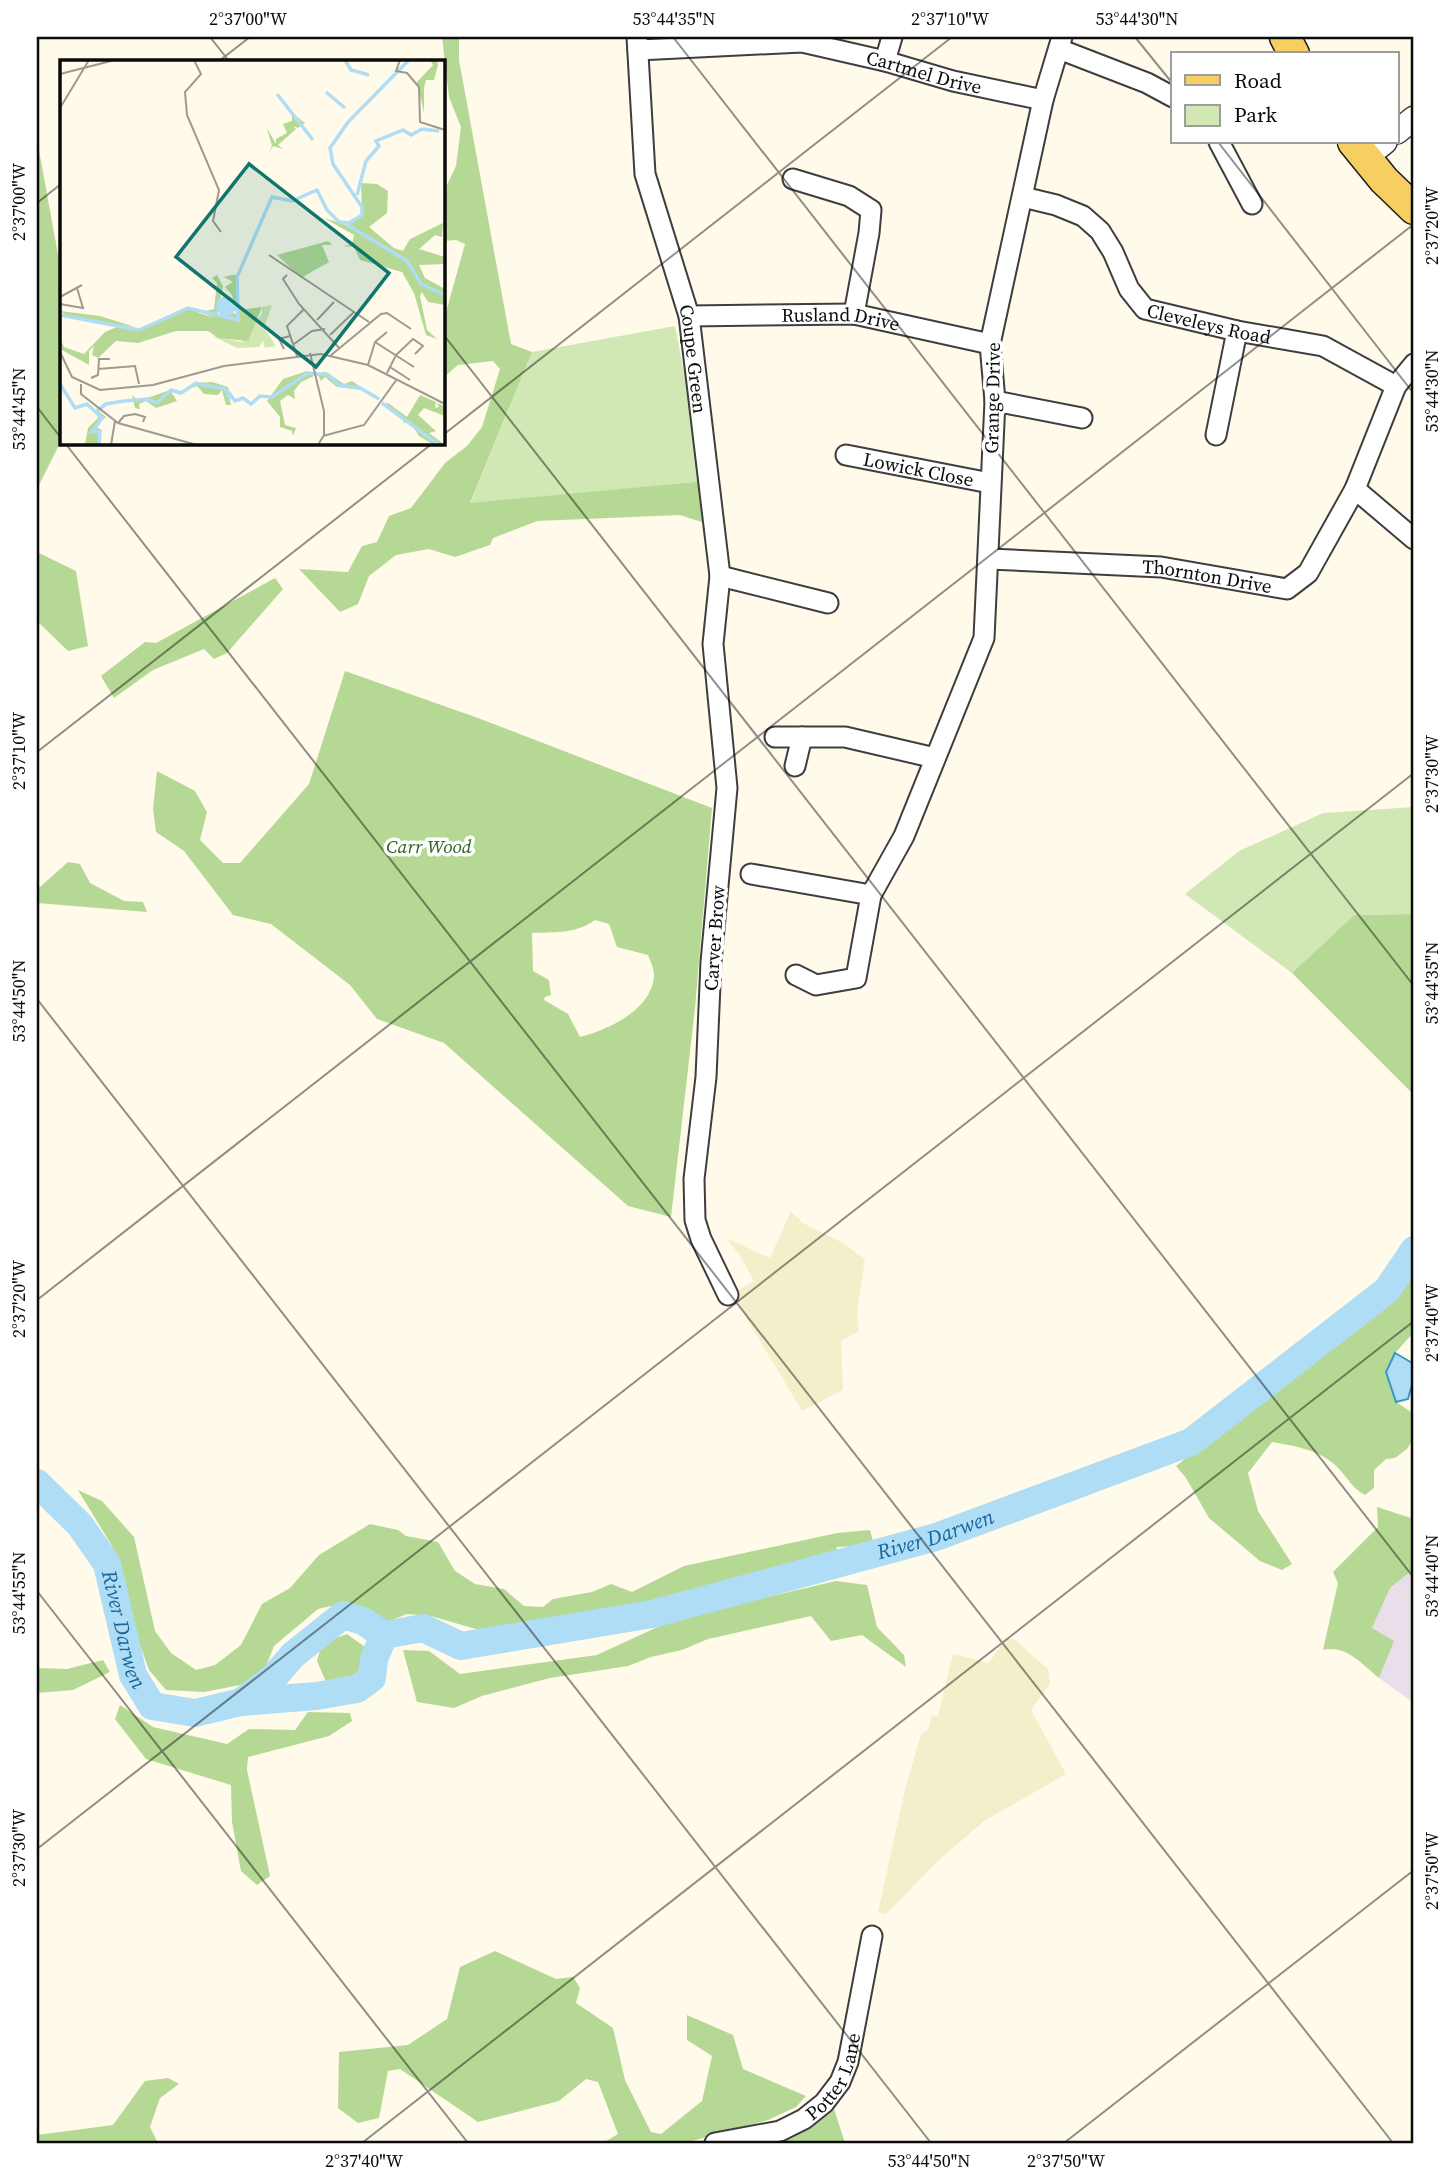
<svg xmlns="http://www.w3.org/2000/svg" width="1451" height="2180" font-family="'Source Serif 4',serif">
  <style>
    .industrial { fill: #e9dfeb }
    .farmland { fill: #f4efcb }
    .green { fill: #d1e8b5 }
    .forest { fill: #b5d994; fill-rule: evenodd }
    .water { fill: #afddf5; stroke: #3795cc; stroke-width: 2 }
    .lines { fill: none; stroke-linecap: round; stroke-linejoin: round }
    .river { stroke: #afddf5; stroke-width: 28 }
    .minor-casing { stroke: #3e3e3e; stroke-width: 23 }
    .tertiary-casing { stroke: #3e3e3e; stroke-width: 26 }
    .primary-casing { stroke: #1c1c1c; stroke-width: 33 }
    .minor { stroke: #fff; stroke-width: 19 }
    .tertiary { stroke: #fff; stroke-width: 23 }
    .primary { stroke: #f7ce61; stroke-width: 30 }
    .ticks { fill: none; stroke: #0b0b0b; stroke-width: 2; stroke-opacity: 0.45 }
    .labels { text-anchor: middle; stroke-width: 7; stroke-linejoin: round; paint-order: stroke }
    .street-label { font-size: 19px; fill: #0b0b0b; stroke: #fff }
    .park-label { font-size: 19px; font-style: italic; fill: #2d621d; stroke: #fff }
    .water-label { font-size: 21px; font-style: italic; fill: #17659b; stroke: #fff }
    .inset-river { fill: none; stroke: #afddf5; stroke-width: 3.5 }
    .inset-road { fill: none; stroke: #9d9a91; stroke-width: 2 }
    .view { fill: #0f766e; fill-opacity: 0.15; stroke: #0f766e; stroke-width: 3.5 }
    .inset-edge { fill: none; stroke: #0b0b0b; stroke-width: 3.5 }
    .neatline { fill: none; stroke: #0b0b0b; stroke-width: 2.5 }
    .ticks-label { font-size: 18px; text-anchor: middle; fill: #0b0b0b }
  </style>
  <rect width="100%" height="100%" fill="#fffaea"/>
  <polygon class="industrial" points="1414,1569 1414,1703 1379,1678 1384,1664 1372,1628 1390,1588"/>
  <g class="farmland">
    <polygon points="791,1211 803,1223 843,1243 865,1259 857,1314 859,1331 841,1341 843,1390 802,1411 741,1309 735,1292 754,1281 740,1256 726,1238 770,1258"/>
    <polygon points="1005,1639 1014,1639 1048,1669 1050,1684 1031,1710 1066,1774 984,1821 938,1861 886,1914 878,1912 905,1789 921,1734 928,1730 932,1715 938,1716 953,1654 989,1663"/>
  </g>
  <g class="green">
    <polygon points="675,326 705,481 470,504 532,352"/>
    <polygon points="1414,807 1414,914 1354,915 1292,973 1185,894 1239,851 1323,813"/>
  </g>
  <g class="forest">
    <polygon points="442,37 459,37 459,60 511,344 532,352 470,503 705,481 708,524 680,515 537,521 493,538 490,545 455,557 429,549 396,555 369,576 358,604 340,612 299,569 348,572 362,546 377,542 389,516 411,508 445,463 467,446 482,427 500,369 493,361 458,365 443,378 443,323 465,244 456,240 443,241 443,193 456,166 461,127 449,97"/>
    <polygon points="37,139 61,271 61,441 37,489"/>
    <polygon points="37,552 76,571 88,646 68,651 37,621"/>
    <polygon points="275,578 283,589 227,653 214,659 204,649 153,670 114,698 101,676 145,642 156,643"/>
    <path d="M 345,671 L 478,718 L 712,808 L 695,1008 L 671,1217 L 628,1206 L 444,1043 L 377,1019 L 350,985 L 271,924 L 233,915 L 184,851 L 156,832 L 153,809 L 157,771 L 195,791 L 207,812 L 200,840 L 223,863 L 240,863 L 309,784 ZM 595,920 L 609,924 L 617,947 L 648,955 C 650,961 655,970 654,977 C 651,1010 608,1030 580,1037 L 568,1014 L 544,1000 L 545,997 L 551,995 L 549,980 L 533,971 L 532,933 C 554,932 576,934 595,920 Z"/>
    <polygon points="68,862 80,864 90,883 124,901 143,902 147,912 37,903 37,886 40,887"/>
    <polygon points="1414,914 1414,1095 1292,973 1354,915"/>
    <path d="M 1414,1267 L 1414,1332 L 1395,1353 L 1386,1372 L 1396,1402 L 1414,1414 L 1414,1438 L 1407,1449 L 1395,1458 L 1386,1459 L 1374,1470 L 1374,1488 L 1365,1495 C 1350,1487 1346,1474 1334,1464 C 1316,1449 1294,1446 1272,1442 L 1248,1473 L 1258,1511 L 1292,1564 L 1282,1570 L 1260,1561 L 1209,1518 L 1186,1478 L 1176,1466 L 1399,1291 Z"/>
    <polygon points="78,1490 102,1501 134,1537 155,1631 171,1653 196,1670 215,1665 241,1645 262,1604 290,1588 319,1555 370,1524 398,1530 406,1536 438,1542 455,1571 475,1584 504,1589 524,1606 543,1607 553,1599 592,1592 611,1584 632,1592 684,1566 837,1533 870,1530 874,1545 837,1547 834,1557 643,1606 486,1632 431,1616 407,1614 384,1623 349,1602 318,1609 274,1646 265,1669 240,1685 204,1692 166,1690 149,1670 127,1609 112,1546"/>
    <path d="M 1377,1507 L 1414,1519 L 1414,1569 L 1390,1588 L 1372,1628 L 1394,1641 L 1379,1678 C 1362,1664 1346,1644 1323,1650 L 1338,1583 L 1333,1572 L 1378,1527 Z"/>
    <polygon points="836,1581 867,1585 877,1627 904,1655 906,1667 862,1635 831,1641 811,1616 708,1639 682,1650 651,1657 628,1666 550,1678 482,1696 454,1708 417,1702 403,1650 429,1651 460,1674 597,1655 677,1618"/>
    <polygon points="347,1634 365,1647 366,1661 363,1675 346,1684 326,1682 317,1661 322,1643"/>
    <polygon points="103,1660 110,1672 73,1690 37,1693 37,1668 67,1669"/>
    <polygon points="120,1705 153,1727 227,1744 249,1729 295,1730 308,1712 350,1713 352,1721 329,1736 248,1757 247,1770 270,1876 257,1885 241,1871 232,1822 231,1785 146,1759 115,1719"/>
    <polygon points="495,1951 556,1979 573,1977 580,1988 576,2003 613,2028 625,2080 651,2132 661,2134 702,2101 712,2056 687,2040 687,2015 733,2035 743,2069 806,2096 796,2107 768,2120 685,2143 603,2143 618,2134 598,2082 586,2079 559,2101 478,2122 400,2069 388,2071 379,2118 358,2123 338,2108 339,2052 408,2045 447,2019 460,1967"/>
    <polygon points="168,2078 179,2084 160,2098 150,2127 158,2143 37,2143 37,2135 113,2125 145,2081"/>
    <polygon points="834,2109 845,2143 757,2143 798,2133"/>
  </g>
  <polygon class="water" points="1395,1353 1414,1364 1414,1384 1411,1388 1408,1399 1396,1402 1386,1372"/>
  <g class="lines">
    <g class="river">
      <path id="s1" d="M 37,1483 L 80,1525 L 107,1564 L 133,1675 L 152,1706 L 195,1713 L 241,1702 L 273,1678 L 293,1655 L 343,1615 L 363,1621 L 384,1635 L 423,1628 L 461,1646 L 652,1614 L 936,1537 L 1191,1442 L 1387,1290 L 1414,1250"/>
      <polyline points="241,1702 316,1696 357,1689 372,1678 374,1659 384,1635"/>
    </g>
    <g class="minor-casing">
      <g id="minor">
        <path id="s2" d="M 637,37 L 645,174 L 689,316 L 720,576 L 713,644 L 727,788 L 711,962 L 706,1077 L 694,1179 L 695,1220 L 701,1239 L 728,1295"/>
        <polyline points="1059,49 1147,83 1173,97"/>
        <path id="s3" d="M 638,50 L 802,42 L 885,61 L 953,81 L 1043,100"/>
        <polyline points="885,61 892,37"/>
        <polyline points="1219,142 1252,204"/>
        <polyline points="793,179 849,196 871,210 869,233 854,314"/>
        <path id="s4" d="M 1023,197 L 1056,205 L 1083,216 L 1100,231 L 1113,252 L 1129,289 L 1145,309 L 1237,331 L 1323,346 L 1396,386"/>
        <path id="s5" d="M 689,316 L 854,314 L 990,344"/>
        <polyline points="995,401 1082,418"/>
        <polyline points="1216,435 1237,331"/>
        <path id="s6" d="M 846,455 L 990,483"/>
        <polyline points="1355,489 1414,539"/>
        <path id="s7" d="M 989,559 L 1161,567 L 1287,589 L 1308,573 L 1355,489 L 1396,386 L 1414,364"/>
        <polyline points="720,576 828,603"/>
        <polyline points="775,737 845,737 935,758"/>
        <polyline points="795,766 802,737"/>
        <polyline points="751,874 871,895"/>
        <polyline points="796,975 816,985 856,978 871,895 904,836 984,638 995,401 990,344 1043,100 1062,37"/>
        <path id="s8" d="M 715,2143 L 780,2131 L 804,2119 L 824,2103 L 840,2082 L 848,2062 L 872,1936"/>
      </g>
    </g>
    <g class="tertiary-casing">
      <g id="tertiary">
        <polyline points="1397,132 1414,118"/>
        <polyline points="1365,158 1385,142"/>
      </g>
    </g>
    <g class="primary-casing">
      <g id="primary">
        <polyline points="1285,37 1294,54"/>
        <polyline points="1353,142 1384,180 1414,209"/>
      </g>
    </g>
    <use href="#minor" class="minor"/>
    <use href="#tertiary" class="tertiary"/>
    <use href="#primary" class="primary"/>
  </g>
  <path class="ticks" d="M 210,37 L 229,61M 673,37 L 1414,986M 1135,37 L 1173,84M 219,61 L 250,37M 1218,142 L 1414,394M 37,203 L 61,184M 443,334 L 1414,1578M 37,407 L 61,438M 443,435 L 952,37M 65,443 L 1393,2143M 37,752 L 433,443M 37,999 L 931,2143M 37,1300 L 1414,224M 37,1591 L 468,2143M 37,1849 L 1414,773M 362,2143 L 1414,1321M 1064,2143 L 1414,1870"/>
  <g class="labels">
    <g class="street-label">
      <text dy="7" stroke="none"><textPath href="#s3" startOffset="290">Cartmel Drive</textPath></text>
      <text dy="7" stroke="none"><textPath href="#s5" startOffset="152">Rusland Drive</textPath></text>
      <text dy="7" stroke="none"><textPath href="#s4" startOffset="242">Cleveleys Road</textPath></text>
      <text dy="7" stroke="none"><textPath href="#s2" startOffset="329">Coupe Green</textPath></text>
      <text transform="translate(992 398) rotate(-89)" y="7">Grange Drive</text>
      <text dy="7" stroke="none"><textPath href="#s6" startOffset="74">Lowick Close</textPath></text>
      <text dy="7" stroke="none"><textPath href="#s7" startOffset="219">Thornton Drive</textPath></text>
      <text transform="translate(714 938) rotate(-86)" y="7">Carver Brow</text>
      <text dy="7" stroke="none"><textPath href="#s8" startOffset="147">Potter Lane</textPath></text>
    </g>
    <g class="park-label">
      <text x="429" y="853">Carr Wood</text>
    </g>
    <g class="water-label">
      <text dy="7" stroke="none"><textPath href="#s1" startOffset="1099">River Darwen</textPath></text>
      <text dy="7" stroke="none"><textPath href="#s1" startOffset="175">River Darwen</textPath></text>
    </g>
  </g>
  <g transform="translate(60 60)">
    <rect width="385" height="385" fill="#fffaea"/>
    <path d="M 212,245 L 204,268 L 216,286 L 205,288 L 203,281 L 199,287 L 177,288 L 153,276 L 181,282 L 202,254 L 202,247 Z" fill="#d1e8b5"/>
    <path d="M 370,0 L 377,0 L 378,5 L 374,20 L 366,20 L 364,28 L 364,53 L 357,22 L 373,5 ZM 232,53 L 245,63 L 238,68 L 233,66 L 236,69 L 218,85 L 223,89 L 213,86 L 208,95 L 212,86 L 207,68 L 216,84 L 216,79 L 227,73 L 223,64 L 232,61 ZM 301,123 L 317,124 L 328,131 L 327,153 L 309,167 L 334,188 L 343,191 L 350,179 L 383,163 L 382,177 L 375,175 L 359,189 L 385,197 L 385,204 L 359,205 L 365,218 L 385,229 L 385,245 L 368,242 L 362,232 L 360,236 L 367,270 L 377,279 L 366,275 L 354,233 L 342,212 L 300,200 L 294,187 L 283,186 L 292,184 L 294,175 L 264,158 L 286,165 L 302,156 ZM 268,181 L 272,185 L 262,185 L 269,202 L 241,218 L 217,195 ZM 157,215 L 163,226 L 157,255 L 176,253 L 172,235 L 165,227 L 173,222 L 164,217 L 171,215 L 176,215 L 180,250 L 202,247 L 188,281 L 158,278 L 148,271 L 116,271 L 78,283 L 56,281 L 38,298 L 32,295 L 34,286 L 29,291 L 29,305 L 2,290 L 0,278 L 4,287 L 24,294 L 45,272 L 57,267 L 79,271 L 128,249 L 154,258 L 141,252 L 154,249 L 157,223 L 152,218 ZM 0,251 L 40,256 L 75,267 L 10,258 ZM 247,311 L 254,316 L 241,322 L 234,331 L 235,339 L 228,335 L 220,341 L 225,365 L 236,368 L 233,376 L 232,371 L 220,367 L 220,357 L 207,341 L 223,319 ZM 266,312 L 284,324 L 292,321 L 322,341 L 301,330 L 277,327 L 265,317 L 261,321 L 257,313 ZM 152,322 L 168,327 L 171,345 L 166,345 L 162,330 L 158,335 L 144,334 L 137,326 L 126,330 L 135,323 ZM 110,330 L 117,341 L 96,348 L 86,341 L 79,344 L 80,349 L 75,348 L 72,335 L 79,341 ZM 360,335 L 376,342 L 375,348 L 379,347 L 377,343 L 385,346 L 385,356 L 364,348 L 358,355 L 376,371 L 369,373 L 385,385 L 374,385 L 359,376 L 350,361 L 344,363 L 341,356 L 323,345 L 328,343 L 347,357 ZM 37,350 L 46,357 L 35,366 L 40,369 L 40,385 L 25,385 L 28,368 L 38,358 Z" fill="#b5d994"/>
    <path d="M156 246a10 10 0 1 1 20 0a10 10 0 1 1-20 0Z" fill="#afddf5"/>
    <path class="inset-river" d="M 285,0 L 291,10 L 309,15M 266,32 L 285,48M 217,34 L 253,80M 297,135 L 306,101 L 319,86 L 316,81 L 343,70 L 351,75 L 362,69 L 379,71M 286,164 L 347,201 L 361,224 L 385,235M 0,255 L 79,270 L 128,248 L 178,260 L 177,217 L 212,137 L 232,141 L 257,130 L 267,150 L 279,162 L 289,163 L 302,155 L 302,147 L 273,104 L 270,88 L 288,62 L 349,0M 0,324 L 15,348 L 27,344 L 42,358 L 32,372 L 40,371 L 39,385M 322,343 L 379,385M 37,351 L 46,344 L 64,341 L 88,339 L 97,343 L 111,330 L 121,333 L 136,323 L 165,329 L 169,338 L 170,334 L 175,341 L 183,338 L 191,344 L 200,336 L 212,337 L 248,313 L 268,315 L 279,325 L 300,328 L 319,339"/>
    <path class="inset-road" d="M 134,0 L 141,14 L 125,32 L 127,55 L 159,130 L 153,161 L 161,172M 340,0 L 336,11 L 347,13 L 359,27 L 360,62 L 385,70M 0,14 L 55,0M 0,48 L 29,0M 209,195 L 309,262M 227,215 L 223,219 L 239,244 L 280,289M 0,237 L 22,225M 0,244 L 23,248 L 17,228M 257,260 L 274,242M 270,275 L 294,252M 315,282 L 354,307M 234,284 L 252,271 L 265,269M 224,289 L 219,279 L 230,276M 0,292 L 12,317 L 40,330 L 93,325 L 164,306 L 261,294 L 308,305 L 385,344M 250,293 L 264,351 L 264,375 L 258,385M 237,296 L 227,266 L 244,249M 270,296 L 321,254 L 327,253 L 351,269M 308,305 L 315,282 L 327,272M 330,307 L 350,320M 38,309 L 75,306 L 79,324M 327,313 L 336,295 L 353,279 L 363,286 L 355,294M 31,318 L 38,315 L 39,299 L 50,299M 21,324 L 21,334 L 58,363 L 137,385M 58,363 L 64,356 L 75,354 L 85,357 L 83,362M 263,376 L 304,365 L 337,319M 51,385 L 55,361"/>
    <path class="view" d="M 189,104 L 329,213 L 256,307 L 116,197 Z"/>
    <rect width="385" height="385" class="inset-edge"/>
  </g>
  <rect width="1451" height="2180" fill="none" stroke="#ffffff" stroke-width="77"/>
  <rect x="1171" y="52" width="228" height="91" fill="#ffffff" stroke="#9d9d9d" stroke-width="2"/>
  <rect x="1185" y="75" width="35" height="10" fill="#f7ce61" stroke="#9d9d9d" stroke-width="2"/>
  <text x="1234" y="88" font-size="21" fill="#0b0b0b">Road</text>
  <rect x="1185" y="105" width="35" height="21" fill="#d1e8b5" stroke="#9d9d9d" stroke-width="2"/>
  <text x="1234" y="122" font-size="21" fill="#0b0b0b">Park</text>
  <rect x="38" y="38" width="1374" height="2104" class="neatline"/>
  <g class="ticks-label">
    <text x="248" y="25">2°37'00"W</text>
    <text x="674" y="25">53°44'35"N</text>
    <text x="950" y="25">2°37'10"W</text>
    <text x="1137" y="25">53°44'30"N</text>
    <text transform="translate(19 202) rotate(-90)" y="6">2°37'00"W</text>
    <text transform="translate(1432 226) rotate(-90)" y="6">2°37'20"W</text>
    <text transform="translate(1432 391) rotate(-90)" y="6">53°44'30"N</text>
    <text transform="translate(19 409) rotate(-90)" y="6">53°44'45"N</text>
    <text transform="translate(19 751) rotate(-90)" y="6">2°37'10"W</text>
    <text transform="translate(1432 774) rotate(-90)" y="6">2°37'30"W</text>
    <text transform="translate(1432 983) rotate(-90)" y="6">53°44'35"N</text>
    <text transform="translate(19 1001) rotate(-90)" y="6">53°44'50"N</text>
    <text transform="translate(19 1299) rotate(-90)" y="6">2°37'20"W</text>
    <text transform="translate(1432 1323) rotate(-90)" y="6">2°37'40"W</text>
    <text transform="translate(1432 1576) rotate(-90)" y="6">53°44'40"N</text>
    <text transform="translate(19 1593) rotate(-90)" y="6">53°44'55"N</text>
    <text transform="translate(19 1848) rotate(-90)" y="6">2°37'30"W</text>
    <text transform="translate(1432 1871) rotate(-90)" y="6">2°37'50"W</text>
    <text x="364" y="2167">2°37'40"W</text>
    <text x="929" y="2167">53°44'50"N</text>
    <text x="1066" y="2167">2°37'50"W</text>
  </g>
</svg>
